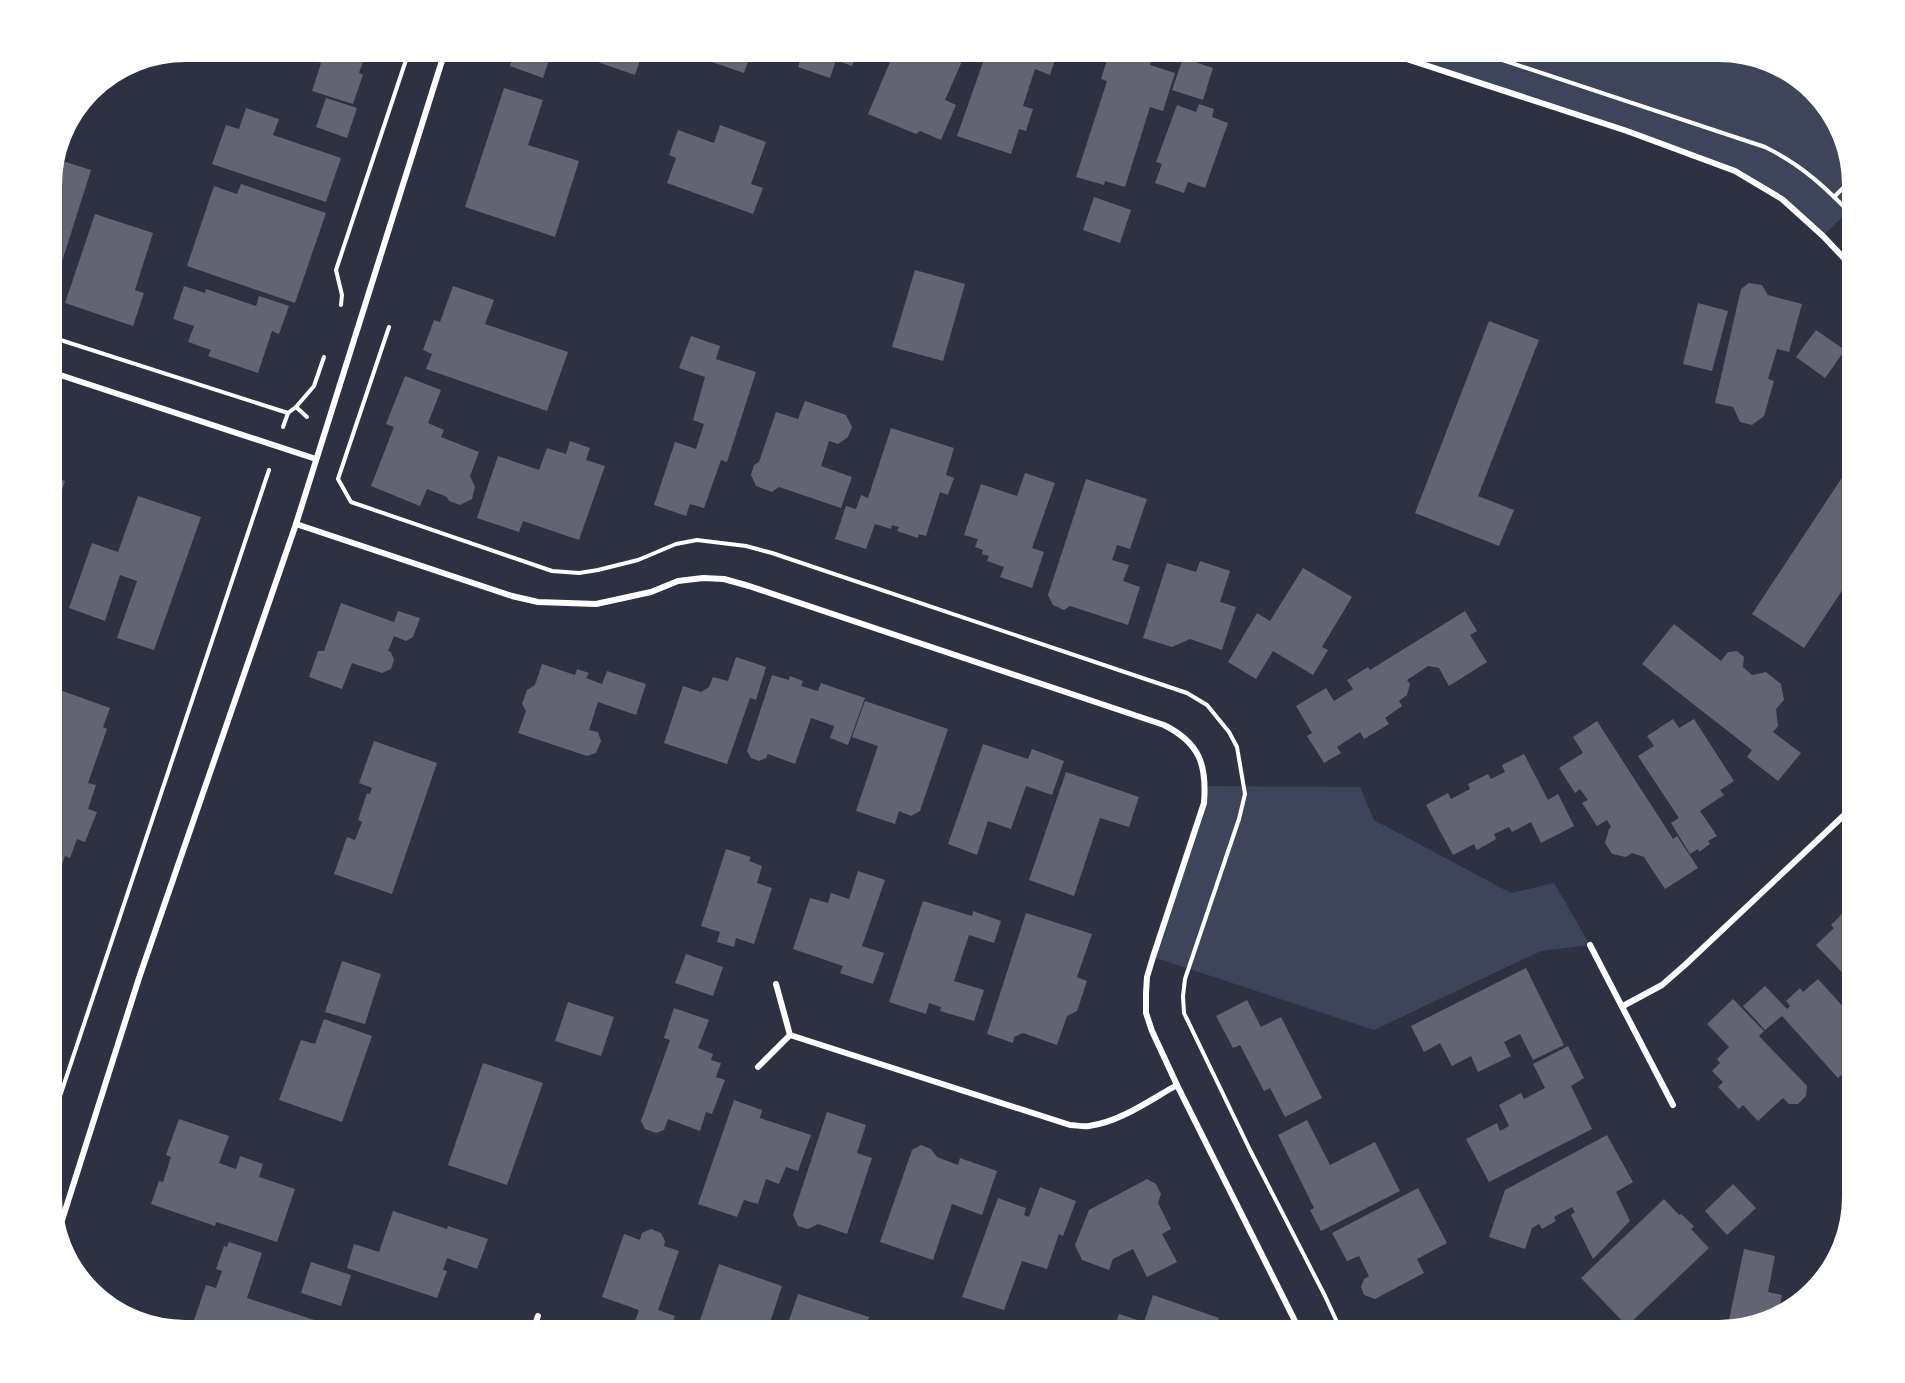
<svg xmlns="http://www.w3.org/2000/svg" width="1905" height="1383" font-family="'Exo 2',sans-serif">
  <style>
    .green { fill: #3c4559 }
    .building { fill: #626471 }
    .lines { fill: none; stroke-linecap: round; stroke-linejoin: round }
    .path { stroke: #fff; stroke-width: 4 }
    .minor { stroke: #fff; stroke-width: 6 }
    .rim { fill: none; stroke: #fff; stroke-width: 8 }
  </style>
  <rect width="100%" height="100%" fill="#2d3142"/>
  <g class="green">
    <polygon points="1383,48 1720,48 1803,76 1843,124 1857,185 1857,203 1823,236 1782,199 1735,171 1382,51"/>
    <polygon points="1205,786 1360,787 1374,820 1511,893 1554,883 1590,945 1541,951 1374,1030 1153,957 1204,803"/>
  </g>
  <g class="building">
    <polygon points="284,48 376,48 372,58 365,56 359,73 363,75 353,104 312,91 321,63 283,51"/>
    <polygon points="516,48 553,48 543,78 510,66"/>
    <polygon points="557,48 644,48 635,75"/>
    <polygon points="671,48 753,48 744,73"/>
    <polygon points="804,48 858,48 852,66 836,60 830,78 798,67"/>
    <polygon points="896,48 973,48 971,54 966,52 945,100 956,105 941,140 920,131 916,134 868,114"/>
    <polygon points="988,48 1059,48 1050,75 1035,69 1023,106 1033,109 1026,131 1019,129 1011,154 957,136"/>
    <polygon points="1111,48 1145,48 1143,53 1153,56 1150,65 1175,73 1163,111 1150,107 1125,187 1105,181 1104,185 1076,177 1107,81 1101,79"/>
    <polygon points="1183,58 1213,68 1203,100 1172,90"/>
    <polygon points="504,88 543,100 528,145 579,161 555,237 465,207"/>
    <polygon points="326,98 357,108 347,138 316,127"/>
    <polygon points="1199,104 1214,109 1212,117 1228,123 1205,188 1188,182 1184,193 1155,183 1162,164 1156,162 1177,105 1196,112"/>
    <polygon points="246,108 279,119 273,135 341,158 326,202 212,164 226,125 239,129"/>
    <polygon points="720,125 766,142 751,184 763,188 753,214 667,183 676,158 669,155 678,130 714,143"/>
    <polygon points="53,158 91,170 49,303 48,176"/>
    <polygon points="241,184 326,213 295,303 187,266 214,186 237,194"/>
    <polygon points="1094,197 1131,210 1120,243 1083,230"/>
    <polygon points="95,214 153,233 135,290 144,293 133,326 65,303"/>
    <polygon points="915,270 965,284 943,361 892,347"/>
    <polygon points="1749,283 1762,285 1768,295 1802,304 1789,352 1777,349 1768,379 1774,381 1764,416 1752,425 1740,422 1733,407 1715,403 1741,289"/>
    <polygon points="184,286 205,293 206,289 256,306 259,296 289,306 279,334 272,331 258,373 208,356 211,350 188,342 194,326 173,319"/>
    <polygon points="453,286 494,300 485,324 568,352 547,411 426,369 432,354 423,350 434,320 440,322"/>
    <polygon points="1698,303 1728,311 1712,371 1683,364"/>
    <polygon points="1489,321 1539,340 1478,496 1514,510 1499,546 1415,513"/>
    <polygon points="1816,330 1845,350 1825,378 1796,357"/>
    <polygon points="691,336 720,346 716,359 756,372 727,462 721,460 704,508 690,504 686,516 654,505 675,442 696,449 704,424 693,420 705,377 679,368"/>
    <polygon points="405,376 441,390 428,423 444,430 441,437 479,452 470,476 475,487 472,499 460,505 449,501 447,497 427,489 420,506 371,486 394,427 386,424"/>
    <polygon points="805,401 846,415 852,427 848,437 838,444 829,441 821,466 852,477 841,508 779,487 772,492 756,486 751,475 754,465 759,462 776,412 798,419"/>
    <polygon points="891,428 954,448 946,475 954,478 948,495 940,492 926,536 919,534 918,538 897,531 899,527 892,525 891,529 875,524 866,549 835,539 846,506 856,509 861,495 868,498"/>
    <polygon points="570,441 590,448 586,460 605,466 579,540 523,521 519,532 477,518 498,456 539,470 547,448 566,454"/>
    <polygon points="1857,455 1857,568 1804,648 1752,614"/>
    <polygon points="1025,473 1055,483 1032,548 1044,552 1032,588 1000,577 1004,567 987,561 989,556 982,554 983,550 975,547 978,539 964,535 981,484 1017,496"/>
    <polygon points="48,476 65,481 49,528 48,528"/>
    <polygon points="1086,479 1147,499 1130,549 1117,545 1112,560 1129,565 1123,581 1140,587 1128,625 1070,606 1064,610 1053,605 1048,595"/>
    <polygon points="138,496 201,517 154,650 117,638 137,581 120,575 105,621 69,608 92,543 118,552"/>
    <polygon points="1200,561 1230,571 1220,602 1236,607 1222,650 1190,639 1172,647 1143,638 1167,563 1196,572"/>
    <polygon points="1303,568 1352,597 1322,647 1328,650 1313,675 1273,651 1256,679 1228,662 1257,613 1270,621"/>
    <polygon points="341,603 394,622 398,611 420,618 413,637 406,641 394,636 388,651 391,652 394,660 391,669 382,673 352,663 342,689 309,677 318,651 324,651"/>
    <polygon points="1465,611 1477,631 1470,635 1487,662 1449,686 1439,668 1428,666 1407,680 1410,684 1407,695 1399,701 1402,706 1385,718 1389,724 1364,739 1360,732 1337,747 1341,753 1324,763 1307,736 1312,733 1296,706 1326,688 1334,701 1353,689 1347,680 1368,667 1370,670"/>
    <polygon points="1674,624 1721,661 1728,652 1737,651 1744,657 1743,667 1752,675 1766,672 1781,684 1784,700 1776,709 1778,726 1773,732 1801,753 1778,781 1747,757 1752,750 1642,664"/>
    <polygon points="736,657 766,667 756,700 750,698 727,764 664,743 683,686 701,692 709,687 713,677 728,681"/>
    <polygon points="542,664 575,675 577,669 589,673 586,678 602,684 607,671 646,684 636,715 598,702 589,730 598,732 601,741 596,753 587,756 518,733 526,711 522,704 527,690 535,685"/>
    <polygon points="772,675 789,680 790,676 803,681 801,686 818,691 821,683 865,698 848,745 830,738 834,726 811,718 795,764 768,754 766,758 759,761 751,758 747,751"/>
    <polygon points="54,688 110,708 103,727 107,729 88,783 96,785 88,809 97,812 85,842 77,839 70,858 65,856 51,896 48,895 48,704"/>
    <polygon points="865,701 948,729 920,811 911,816 899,811 895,824 856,811 878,746 852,737"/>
    <polygon points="1673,719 1679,728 1694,719 1734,781 1720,790 1724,795 1700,811 1717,836 1708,841 1710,844 1699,852 1698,849 1690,854 1671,823 1679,818 1638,756 1654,746 1647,736"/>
    <polygon points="1597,721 1673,839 1677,836 1698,868 1665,889 1644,857 1632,853 1626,857 1612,854 1605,843 1609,829 1611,827 1607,820 1597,826 1582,803 1588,800 1580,789 1575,793 1559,768 1583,753 1573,737"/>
    <polygon points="374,741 437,763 392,894 334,874 347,837 355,840 362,822 358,820 367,793 370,794 372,788 359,783"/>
    <polygon points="983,744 1028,759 1032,749 1064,761 1052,795 1026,786 1011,829 988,821 977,855 948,844"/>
    <polygon points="1524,754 1548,800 1558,794 1574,826 1541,843 1531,822 1512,832 1509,827 1494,834 1496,839 1477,850 1474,844 1453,855 1426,805 1448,793 1451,799 1470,789 1468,784 1488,774 1491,779 1505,772 1502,765"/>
    <polygon points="1066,772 1139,797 1129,827 1100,818 1074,896 1029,880"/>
    <polygon points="726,849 751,857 749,861 762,866 757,883 772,888 754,944 736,938 734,947 717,942 720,932 701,926"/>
    <polygon points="858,871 885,880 862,946 884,953 873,984 840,973 843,966 793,949 810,898 828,903 831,893 849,899"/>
    <polygon points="1857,895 1857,988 1816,945 1834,928 1831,925 1848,908 1845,906"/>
    <polygon points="923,901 972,916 973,911 1001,921 994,943 969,935 954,981 984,990 974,1021 940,1011 941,1007 929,1003 926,1014 889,1002"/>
    <polygon points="1026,913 1092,934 1077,977 1087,981 1077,1011 1067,1016 1057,1045 1023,1033 1014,1037 1013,1043 987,1034"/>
    <polygon points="686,954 723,967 713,996 675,983"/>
    <polygon points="342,961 381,974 365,1024 325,1012"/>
    <polygon points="1526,968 1564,1045 1533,1060 1520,1034 1504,1042 1511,1056 1478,1072 1471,1056 1452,1066 1440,1043 1424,1052 1411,1026"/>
    <polygon points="1818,979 1857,1022 1857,1048 1847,1057 1853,1064 1838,1078 1782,1016 1765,1030 1743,1006 1765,986 1787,1009 1790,1006 1786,1001 1800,988 1803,992"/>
    <polygon points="1733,999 1764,1031 1759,1036 1807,1086 1806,1096 1798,1104 1789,1104 1783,1098 1758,1121 1743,1105 1739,1109 1718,1087 1723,1082 1712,1071 1720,1063 1717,1059 1729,1047 1707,1024"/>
    <polygon points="1247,1000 1261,1027 1281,1017 1322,1098 1285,1117 1270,1088 1264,1091 1240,1045 1233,1048 1216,1016"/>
    <polygon points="568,1002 614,1017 601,1056 555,1041"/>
    <polygon points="674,1008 709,1020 698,1048 713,1054 711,1060 721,1063 716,1077 725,1080 712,1114 706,1112 700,1131 668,1119 664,1130 656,1133 645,1129 641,1121 670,1040 664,1038"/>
    <polygon points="324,1019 372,1036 342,1122 279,1100 301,1040 315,1044"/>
    <polygon points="1568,1046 1584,1078 1571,1086 1592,1129 1489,1182 1466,1139 1497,1123 1500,1131 1509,1126 1499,1105 1521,1093 1524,1099 1545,1088 1533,1064"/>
    <polygon points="483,1063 543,1083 507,1185 448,1165"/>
    <polygon points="734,1100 762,1110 760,1118 811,1135 798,1171 786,1167 779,1184 766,1179 758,1204 744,1200 737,1217 698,1204"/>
    <polygon points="827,1112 866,1125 857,1153 872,1158 847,1234 818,1224 808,1229 798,1226 793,1215"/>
    <polygon points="179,1119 229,1136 219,1163 236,1169 240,1156 263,1164 259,1177 295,1189 277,1242 216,1222 215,1226 151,1204 159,1181 163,1182 171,1157 166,1155"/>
    <polygon points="1307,1120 1330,1165 1375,1142 1400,1191 1321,1231 1310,1210 1314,1208 1278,1135"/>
    <polygon points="1607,1135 1633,1182 1616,1192 1630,1221 1593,1259 1571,1215 1575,1212 1572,1207 1554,1217 1556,1221 1542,1229 1539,1224 1532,1228 1525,1249 1489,1237 1505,1190"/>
    <polygon points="921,1145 931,1149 937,1157 958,1165 960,1158 997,1171 982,1215 952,1204 933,1260 880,1242 912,1150"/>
    <polygon points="1147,1179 1156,1184 1161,1194 1158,1203 1171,1229 1162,1234 1177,1262 1147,1277 1133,1249 1113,1259 1109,1270 1082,1260 1075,1245 1089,1210"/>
    <polygon points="1733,1184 1756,1208 1727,1235 1705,1211"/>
    <polygon points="1040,1187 1076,1201 1063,1236 1059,1234 1047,1269 1022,1261 1004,1310 962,1297 998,1198 1026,1208 1024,1215 1029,1217"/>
    <polygon points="1418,1188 1447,1243 1417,1259 1424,1273 1375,1299 1364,1295 1361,1287 1364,1279 1369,1276 1359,1256 1347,1261 1332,1233"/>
    <polygon points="1664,1199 1679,1215 1681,1214 1694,1226 1691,1229 1709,1248 1627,1326 1581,1278"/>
    <polygon points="393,1211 447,1229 448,1226 488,1239 477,1269 447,1258 443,1270 447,1271 437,1298 347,1268 354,1244 379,1252"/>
    <polygon points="651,1229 661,1233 665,1241 664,1246 679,1251 658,1310 675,1316 668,1335 630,1335 639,1310 602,1297 624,1234 640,1240 642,1233"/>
    <polygon points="229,1242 262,1253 247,1298 336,1327 333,1335 184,1335 189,1321 193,1323 206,1285 216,1288 222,1271 216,1269 224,1246 227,1247"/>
    <polygon points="1744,1249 1775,1256 1768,1292 1782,1295 1777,1322 1726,1334"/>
    <polygon points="311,1262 351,1275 341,1306 301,1293"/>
    <polygon points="719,1264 782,1286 766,1335 695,1335"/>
    <polygon points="798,1294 869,1317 863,1335 784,1335"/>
    <polygon points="1153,1295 1219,1318 1214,1335 1112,1335 1119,1314 1144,1322"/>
    <polygon points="916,1322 926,1326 931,1335 905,1335 908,1326"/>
  </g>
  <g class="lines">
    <g class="path">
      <path d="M 1466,48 L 1765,147 C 1804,166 1828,190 1857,220"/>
      <polyline points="1834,197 1855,176"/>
      <polyline points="341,305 342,295 336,270 410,48"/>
      <polyline points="389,327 338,479 351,502 552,571 579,573 598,570 638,560 676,544 697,540 746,546 772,553 1187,693 1207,705 1229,732 1237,747 1245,794 1239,819 1185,979 1183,996 1184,1013 1250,1150 1325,1296 1343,1335"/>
      <polyline points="48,336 288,413"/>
      <polyline points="296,407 307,417"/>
      <polyline points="283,427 288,413 296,407 314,386 324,357"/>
      <polyline points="48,1132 269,470"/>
    </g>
    <g class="minor">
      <polyline points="1373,48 1627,131 1735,171 1782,199 1823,236 1857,272"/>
      <polyline points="48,371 316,459"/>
      <path d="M 296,524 L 512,596 L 538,602 L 596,604 L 651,592 L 678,581 L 703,578 L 724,579 L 749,586 L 1164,725 C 1200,743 1207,765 1204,803 L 1153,957 L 1147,977 L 1146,993 L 1146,1013 L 1152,1031 L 1177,1085 L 1302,1335"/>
      <polyline points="1590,945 1673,1105"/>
      <polyline points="1623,1006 1662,985 1686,964 1857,803"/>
      <path d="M 790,1035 L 1070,1125 C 1076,1125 1083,1127 1089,1126 C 1120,1122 1150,1100 1177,1085"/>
      <polyline points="758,1067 790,1035 776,984"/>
      <polyline points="57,1236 139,978 296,524 446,48"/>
      <polyline points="531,1335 538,1316"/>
    </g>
  </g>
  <path d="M0 0H1905V1383H0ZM185 58H1719A127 127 0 0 1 1846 185V1197A127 127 0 0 1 1719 1324H185A127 127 0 0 1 58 1197V185A127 127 0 0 1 185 58Z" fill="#fff" fill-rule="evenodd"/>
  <path class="rim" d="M185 58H1719A127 127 0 0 1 1846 185V1197A127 127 0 0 1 1719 1324H185A127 127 0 0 1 58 1197V185A127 127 0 0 1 185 58Z"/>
</svg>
